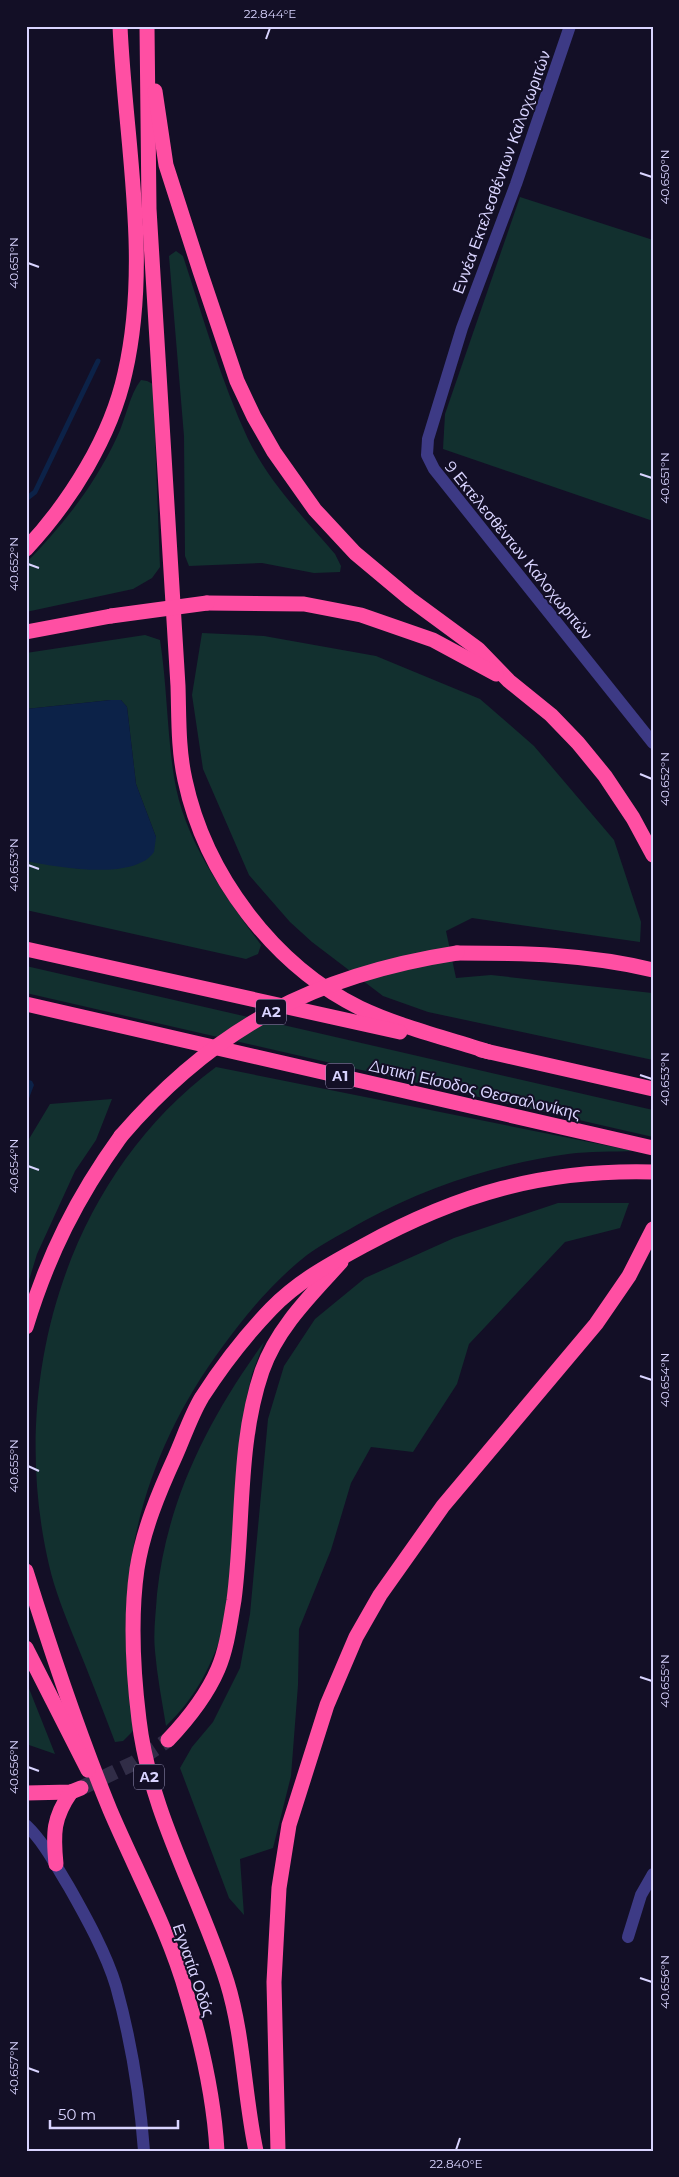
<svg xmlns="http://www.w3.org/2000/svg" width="679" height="2177" font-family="Montserrat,sans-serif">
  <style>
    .green { fill: #12302f }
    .water { fill: #0c2248 }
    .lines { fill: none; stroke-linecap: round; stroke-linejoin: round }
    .stream { stroke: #0c2248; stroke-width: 5 }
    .motorway-tunnel { stroke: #312d47; stroke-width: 15; stroke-dasharray: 15 8; stroke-linecap: butt }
    .minor { stroke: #3d3a85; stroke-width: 12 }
    .motorway { stroke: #ff4fa3; stroke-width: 15 }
    .motorway-bridge { stroke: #ff4fa3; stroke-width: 15 }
    .ticks { fill: none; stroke: #d9d4ff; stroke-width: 2 }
    .labels { text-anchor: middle; stroke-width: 4; stroke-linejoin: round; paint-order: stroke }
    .shield { fill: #130f26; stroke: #9e99be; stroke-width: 1 }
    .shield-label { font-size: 15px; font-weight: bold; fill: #d9d4ff }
    .street-label { font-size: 16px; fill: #d9d4ff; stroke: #130f26 }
    .neatline { fill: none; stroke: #d9d4ff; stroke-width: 2 }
    .ticks-label { font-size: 12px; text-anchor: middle; fill: #d9d4ff }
  </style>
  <rect width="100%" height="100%" fill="#130f26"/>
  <g class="green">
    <polygon points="520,197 653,240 653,521 443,449 445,414"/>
    <path d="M 176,251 L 183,256 C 203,317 221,381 248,439 C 269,482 304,518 335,554 L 341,566 L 340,572 L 314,573 L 262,563 L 189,566 L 185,556 L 184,436 L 169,256 Z"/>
    <path d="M 141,380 L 147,381 L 153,384 L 160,567 L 152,578 L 133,589 L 26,612 L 26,563 C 64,524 94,486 117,437 C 126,419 129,395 141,380 Z"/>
    <polygon points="202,633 264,636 376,656 480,699 534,746 614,840 641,922 640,942 472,918 446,931 456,978 491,975 652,993 653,1060 428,1012 383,996 312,942 290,922 249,875 203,769 192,695"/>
    <path d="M 145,635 L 160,640 C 167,685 167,732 174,777 C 184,841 224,894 261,945 L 258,954 L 246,959 L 26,910 L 26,861 L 82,869 L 156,837 L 136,784 L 127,707 L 121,700 L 111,700 L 26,709 L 26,653 Z"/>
    <polygon points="26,966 653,1110 653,1137 26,993"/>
    <path d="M 216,1067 L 634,1151 C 613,1152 590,1151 568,1154 C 497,1164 427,1187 364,1221 C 345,1232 325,1242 307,1255 C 275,1280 247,1313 223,1346 C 138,1461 109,1588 135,1729 L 123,1741 L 115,1742 C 102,1708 89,1674 75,1640 C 65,1615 55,1591 49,1565 C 7,1385 64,1180 216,1067 Z"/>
    <polygon points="112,1099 96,1140 75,1171 37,1254 26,1290 26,1144 50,1104"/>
    <polygon points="558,1203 629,1203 620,1228 565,1242 469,1344 457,1384 413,1452 371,1447 351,1483 331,1550 299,1629 298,1685 291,1776 273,1848 240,1859 244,1915 229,1898 180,1768 192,1747 213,1722 240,1668 250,1614 268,1419 284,1366 315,1319 365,1278 454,1238"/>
    <path d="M 264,1342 L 252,1374 L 245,1405 L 225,1625 C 211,1666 198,1695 166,1726 C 162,1701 157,1676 155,1651 C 153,1632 156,1612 157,1594 C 167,1499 209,1418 264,1342 Z"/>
    <polygon points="26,1681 55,1754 29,1745 26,1738"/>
  </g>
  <g class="water">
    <path d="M 111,700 L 121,700 L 127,707 L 136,784 L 156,837 L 154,852 C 151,856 147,860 142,862 C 114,877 57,867 26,861 L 26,709 Z"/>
    <polygon points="26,1079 32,1081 34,1085 26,1106"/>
  </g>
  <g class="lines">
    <polyline class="stream" points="26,499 35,492 98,361"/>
    <polyline class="motorway-tunnel" points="81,1788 134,1763 168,1740"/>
    <g class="minor">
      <polyline points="570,26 516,184 462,328 428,439 427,455 434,469 653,743"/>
      <path d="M 26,1825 C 44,1842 56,1866 69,1887 C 86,1917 106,1953 116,1986 C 131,2040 140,2096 144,2151"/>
      <polyline points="628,1937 641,1895 653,1874"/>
    </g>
    <g class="motorway">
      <path d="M 147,26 L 149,209 L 178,686 C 179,717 178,749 185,780 C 205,874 273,965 360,1008 C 400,1027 447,1038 489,1052"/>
      <polyline points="155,91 166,165 200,271 237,381 254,417 274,452 315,510 355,553 410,599 478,649 509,681 551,715 578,743 605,776 633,818 653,855"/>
      <path d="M 26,549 C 70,502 111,437 125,373 C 151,259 125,141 120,26"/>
      <polyline points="207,603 304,604 361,615 433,640 496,674"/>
      <polyline points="26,632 111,616"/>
      <polyline points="26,949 400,1032"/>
      <path d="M 457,953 C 523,953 588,954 653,970"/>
      <polyline points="26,1004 653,1148"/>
      <polyline points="481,1050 653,1089"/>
      <path d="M 26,1327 C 48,1255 77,1197 121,1136"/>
      <path d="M 26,1571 C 51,1651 78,1732 110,1810 C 136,1871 169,1931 187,1995 C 202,2045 214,2098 217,2151"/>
      <polyline points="26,1648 88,1770"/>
      <path d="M 168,1740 C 188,1719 206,1697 218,1669 C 227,1648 230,1623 234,1600 C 244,1524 237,1444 262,1371 C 277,1328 311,1295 341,1262"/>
      <polyline points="26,1793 71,1792 81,1788"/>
      <path d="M 56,1864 C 53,1833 53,1818 71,1792"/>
      <path d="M 256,2151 C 244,2095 244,2037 227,1982 C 199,1894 150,1813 139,1720 C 133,1671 130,1618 137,1569 C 143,1530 159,1492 175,1457 C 184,1437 191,1415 202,1397 C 222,1366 246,1335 271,1309 C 298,1281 330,1264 363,1246 C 458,1194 543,1169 653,1172"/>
      <polyline points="278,2151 274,1982 279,1888 289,1825 327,1705 356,1637 380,1595 443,1506 596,1324 629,1276 653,1229"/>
    </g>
    <g class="motorway-bridge">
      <polyline points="111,616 207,603"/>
      <path d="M 121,1136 C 215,1027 315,975 457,953"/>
    </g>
  </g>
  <path class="ticks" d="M 266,39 L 270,28M 640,173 L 652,177M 28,263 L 39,267M 640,474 L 652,478M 28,564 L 39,568M 640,774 L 652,779M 28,865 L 39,869M 640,1075 L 652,1079M 28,1166 L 39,1170M 640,1376 L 652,1380M 28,1466 L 39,1471M 640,1677 L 652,1681M 28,1767 L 39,1771M 640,1978 L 652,1982M 28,2068 L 39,2072M 456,2150 L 460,2138"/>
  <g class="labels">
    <g class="shield">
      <rect x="256" y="999.5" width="30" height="25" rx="4"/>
      <rect x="326" y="1063.5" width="28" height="25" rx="4"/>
      <rect x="134" y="1764.5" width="30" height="25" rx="4"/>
    </g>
    <g class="shield-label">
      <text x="271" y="1017">Α2</text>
      <text x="340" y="1081">Α1</text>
      <text x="149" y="1782">Α2</text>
    </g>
    <g class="street-label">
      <text transform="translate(501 172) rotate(-70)" y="6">Εννέα Εκτελεσθέντων Καλοχωριτών</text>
      <text transform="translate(519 550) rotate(51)" y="6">9 Εκτελεσθέντων Καλοχωριτών</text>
      <text transform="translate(475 1089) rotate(13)" y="6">Δυτική Είσοδος Θεσσαλονίκης</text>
      <text transform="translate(194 1970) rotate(71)" y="6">Εγνατία Οδός</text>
    </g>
  </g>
  <rect width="679" height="2177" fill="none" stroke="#130f26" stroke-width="55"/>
  <path d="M50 2120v8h128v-8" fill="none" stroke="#d9d4ff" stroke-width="2.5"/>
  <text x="58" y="2120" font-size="15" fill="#d9d4ff" stroke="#130f26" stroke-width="4" paint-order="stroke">50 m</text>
  <rect x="28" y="28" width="624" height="2122" class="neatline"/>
  <g class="ticks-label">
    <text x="270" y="18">22.844°E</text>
    <text transform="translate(665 177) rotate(-90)" y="4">40.650°N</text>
    <text transform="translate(14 263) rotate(-90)" y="4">40.651°N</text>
    <text transform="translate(665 478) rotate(-90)" y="4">40.651°N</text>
    <text transform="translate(14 564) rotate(-90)" y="4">40.652°N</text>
    <text transform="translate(665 779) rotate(-90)" y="4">40.652°N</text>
    <text transform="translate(14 865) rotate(-90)" y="4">40.653°N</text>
    <text transform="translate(665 1079) rotate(-90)" y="4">40.653°N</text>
    <text transform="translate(14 1166) rotate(-90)" y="4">40.654°N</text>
    <text transform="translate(665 1380) rotate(-90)" y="4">40.654°N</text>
    <text transform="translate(14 1466) rotate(-90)" y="4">40.655°N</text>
    <text transform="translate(665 1681) rotate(-90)" y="4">40.655°N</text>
    <text transform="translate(14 1767) rotate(-90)" y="4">40.656°N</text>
    <text transform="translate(665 1982) rotate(-90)" y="4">40.656°N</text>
    <text transform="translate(14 2068) rotate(-90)" y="4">40.657°N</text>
    <text x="456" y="2168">22.840°E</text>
  </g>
</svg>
